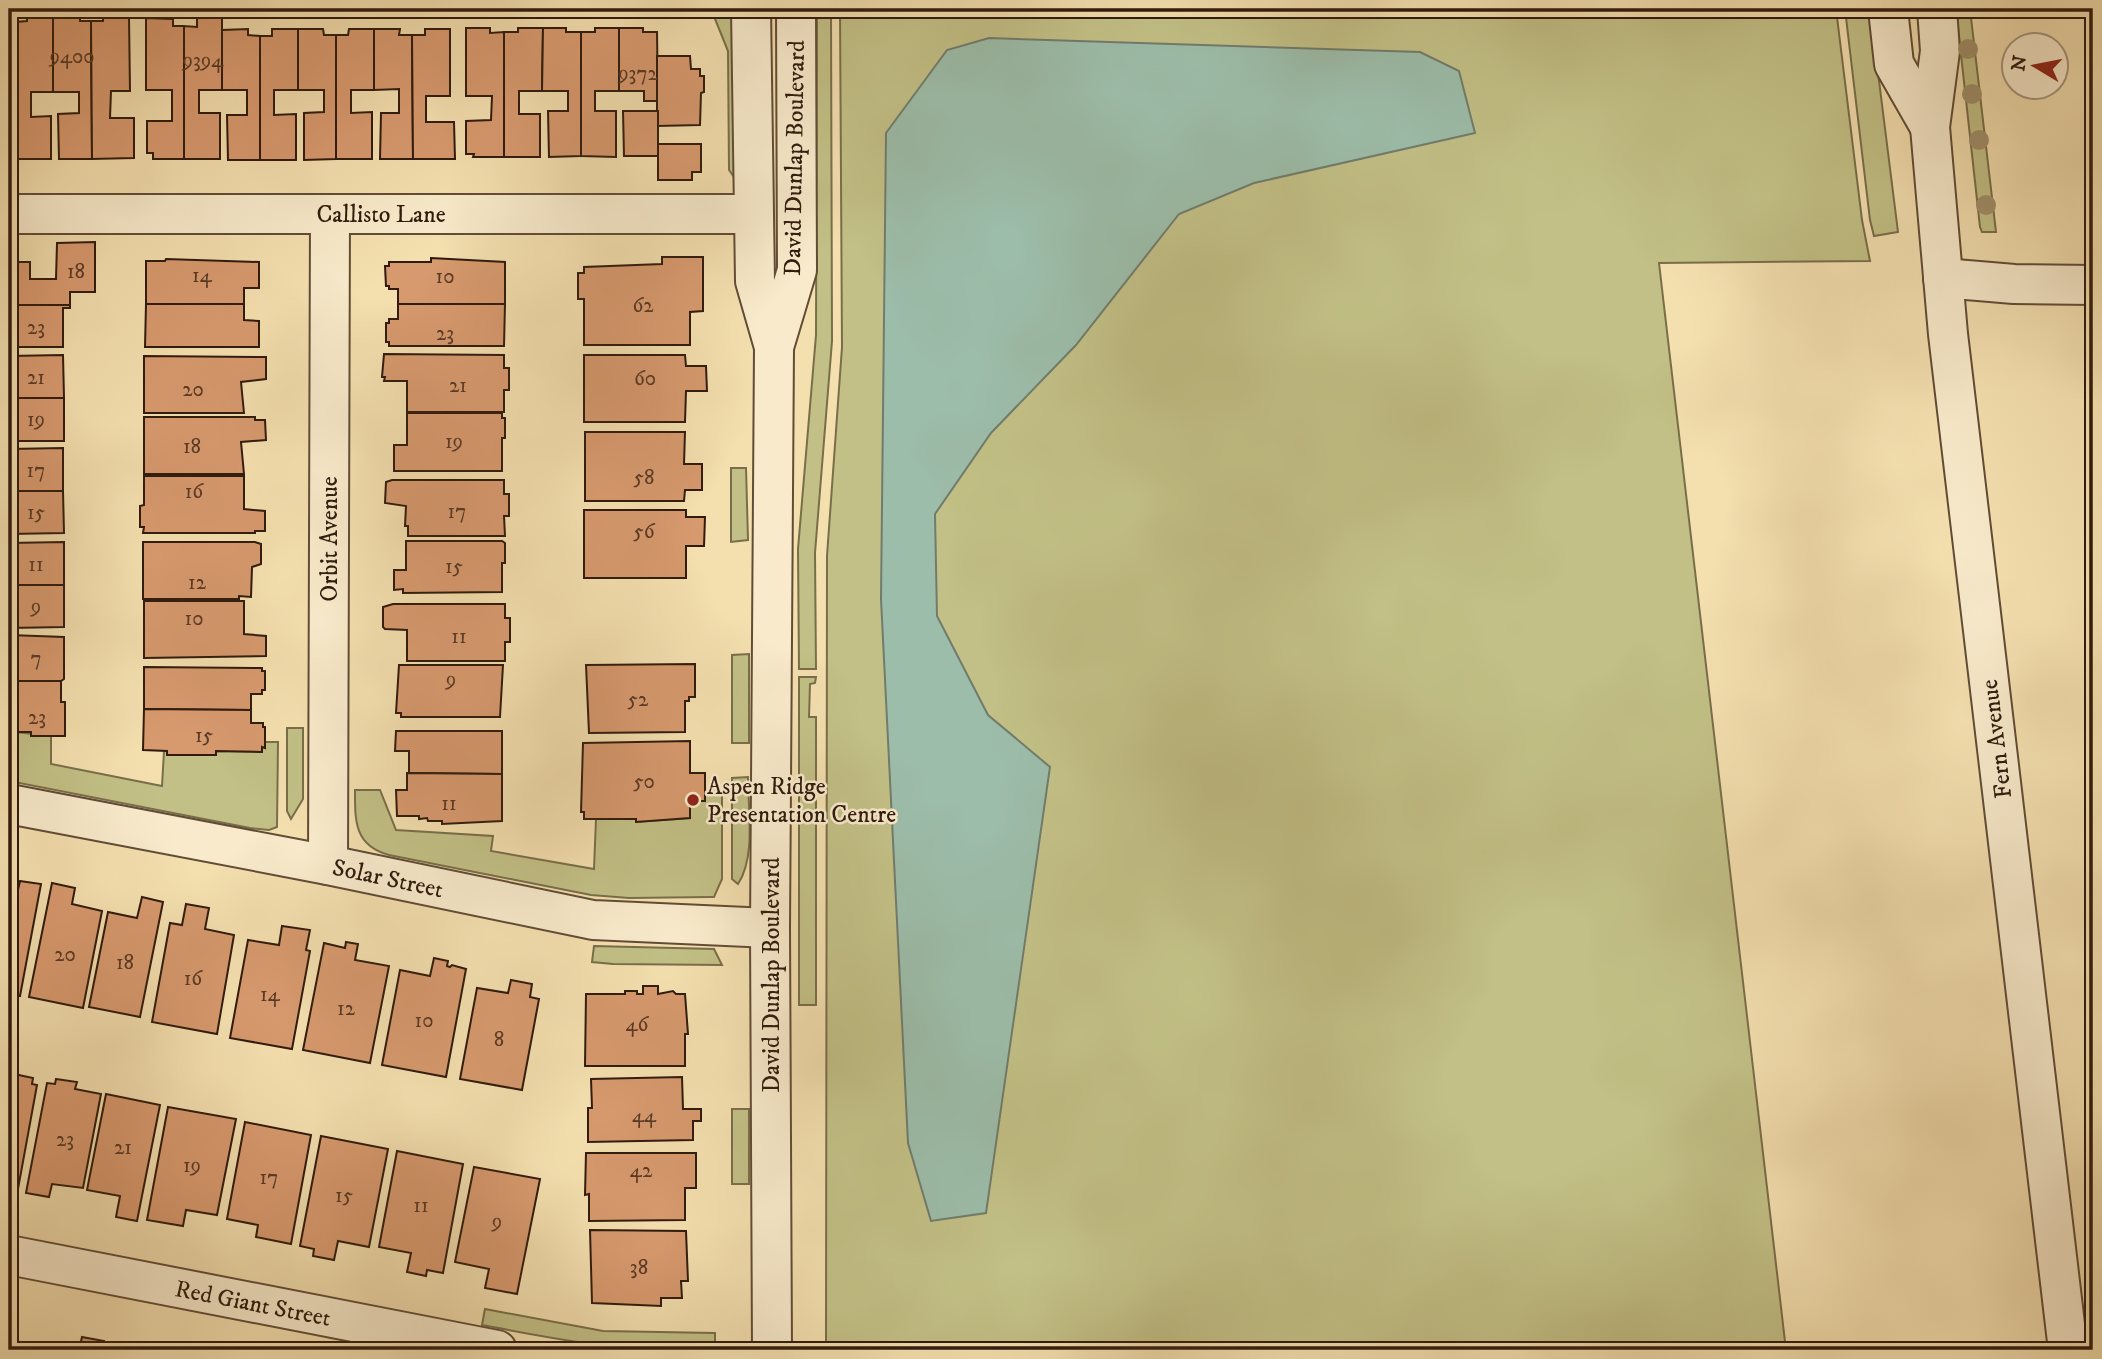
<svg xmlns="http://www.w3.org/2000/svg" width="2102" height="1359" font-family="'IM FELL DW Pica',serif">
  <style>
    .green { fill: #c2c086; stroke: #796e4a; stroke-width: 2 }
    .water { fill: #9cbdaa; stroke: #717c6c; stroke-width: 2 }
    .building { fill: #d7996e; stroke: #301b0e; stroke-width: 2 }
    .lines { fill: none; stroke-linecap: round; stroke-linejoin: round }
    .minor-casing { stroke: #614c36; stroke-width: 42 }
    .minor { stroke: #f8eacb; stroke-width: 38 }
    .tree { fill: #a08f6a }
    .poi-dot { fill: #8f2418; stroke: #f8eacb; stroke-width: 2.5 }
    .labels { text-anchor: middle; stroke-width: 5; stroke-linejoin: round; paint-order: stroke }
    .number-label { font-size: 21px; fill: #5a3a26 }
    .street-label { font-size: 24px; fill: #301b0e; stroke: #f8eacb }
    .poi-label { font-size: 24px; fill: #301b0e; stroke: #f8eacb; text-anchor: start }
  </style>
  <rect width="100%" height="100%" fill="#f4dfaf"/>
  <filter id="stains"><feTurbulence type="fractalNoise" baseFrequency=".00286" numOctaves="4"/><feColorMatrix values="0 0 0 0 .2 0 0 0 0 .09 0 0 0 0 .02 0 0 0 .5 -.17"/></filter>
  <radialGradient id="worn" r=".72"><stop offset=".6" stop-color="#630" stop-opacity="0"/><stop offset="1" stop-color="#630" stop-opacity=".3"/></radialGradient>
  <g class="green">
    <polygon points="711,9 732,9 741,165 734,177 729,170 728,51"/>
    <polygon points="817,9 831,9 832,341 815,553 816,669 799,669 798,549 816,335"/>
    <polygon points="840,9 1836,9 1862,220 1870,261 1659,263 1786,1350 826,1350 827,556 842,347"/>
    <polygon points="1845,9 1870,9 1898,232 1874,236 1870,220"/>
    <polygon points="1956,9 1970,9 1996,232 1982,232 1980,227"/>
    <polygon points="731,468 746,468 748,540 731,542"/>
    <polygon points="749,654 749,743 732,743 732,655"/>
    <polygon points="799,677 816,677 815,683 810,684 809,717 816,717 816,1005 799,1005"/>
    <polygon points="287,728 303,728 303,799 291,819 287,811"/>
    <polygon points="15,732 51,736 51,764 162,786 164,751 167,751 167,755 216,755 216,751 262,752 262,747 265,747 265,742 278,742 277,827 269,830 250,828 9,781 9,735 15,735"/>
    <path d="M 748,777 C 748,810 756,857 738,884 L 732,879 L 732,778 Z"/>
    <path d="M 355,790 L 380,790 L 396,830 L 493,836 L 491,851 L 594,869 L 596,819 L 636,819 L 636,822 L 690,818 L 690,801 L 705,800 L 705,791 L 722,792 L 722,879 L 714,897 L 710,897 L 629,898 L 591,895 L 389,855 C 354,845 355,821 355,790 Z"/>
    <polygon points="594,946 714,949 722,965 613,964 592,962"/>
    <rect x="732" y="1109" width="17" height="75"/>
    <path d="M 485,1309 L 603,1331 L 715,1333 L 715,1348 C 634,1355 561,1340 482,1325 Z"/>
  </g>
  <polygon class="water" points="989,38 1420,52 1459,71 1475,133 1254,183 1179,214 1076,345 991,433 935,514 937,616 988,715 1050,767 986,1213 931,1221 908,1143 881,599 886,133 947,50"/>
  <g class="building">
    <polygon points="53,17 53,92 31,92 31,117 51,116 51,159 16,159 15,22 27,21 27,18"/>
    <polygon points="53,17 80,17 80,21 91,21 92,159 59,159 58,114 79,113 79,92 53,92"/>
    <polygon points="103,17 129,17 130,91 111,91 110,118 134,118 134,158 92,159 91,21 103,21"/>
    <polygon points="146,18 173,19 173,26 184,26 184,159 153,159 153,153 147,153 147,121 172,121 172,90 146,90"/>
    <polygon points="197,18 222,18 222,90 199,90 199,113 220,113 220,159 184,159 184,26 197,27"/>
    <polygon points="9,22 15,22 16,159 9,159"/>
    <polygon points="466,28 490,28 490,33 504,32 504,157 473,157 474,154 466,154 466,121 491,120 492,96 466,96"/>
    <polygon points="518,28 543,28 542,91 519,91 519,114 540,114 540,157 504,157 504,32 518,32"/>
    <polygon points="543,28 566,28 566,32 581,32 581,156 549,157 548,111 568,111 568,91 542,91"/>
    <polygon points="595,28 619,28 619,91 595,91 595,111 616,111 616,157 581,156 581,32 595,32"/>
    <polygon points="619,28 643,28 643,32 657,32 658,101 644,101 644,91 619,91"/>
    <polygon points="248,29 248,35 260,36 260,160 228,160 227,115 247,115 247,90 222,90 222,30"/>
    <polygon points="272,29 298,29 298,90 274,90 274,115 296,114 296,160 260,160 260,36 272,36"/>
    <polygon points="298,29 323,29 324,35 336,35 336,159 304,160 304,113 324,112 324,90 298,90"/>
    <polygon points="349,29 374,29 374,90 351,90 351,113 372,112 372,159 336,159 336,35 348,35"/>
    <polygon points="374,29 400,29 399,35 412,35 413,159 380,159 381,113 399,113 399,89 374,90"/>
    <polygon points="425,29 450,29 450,96 426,96 426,122 454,122 455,159 413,159 412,35 425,35"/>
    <polygon points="657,56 690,56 691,69 700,69 700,76 704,76 704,92 701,93 700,125 657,126"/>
    <polygon points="623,111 658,111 658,156 624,156"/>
    <polygon points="658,144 701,144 701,172 692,172 692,180 658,180"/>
    <polygon points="95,242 95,292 70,292 70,305 9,305 9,262 30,262 30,279 56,279 57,243"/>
    <polygon points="662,257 703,257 703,311 690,312 690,345 584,345 584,299 578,299 578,273 584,273 584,267 662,264"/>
    <polygon points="431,258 505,262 505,304 398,304 398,289 389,289 389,286 386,286 385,266 389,266 389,262 431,262"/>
    <polygon points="166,259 259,262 259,288 244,288 244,304 146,304 146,261 165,261"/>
    <polygon points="146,304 244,304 244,320 259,321 259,347 145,347"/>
    <polygon points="398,304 505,304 504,346 389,346 389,342 386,342 386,323 389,323 389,319 398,319"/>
    <polygon points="9,305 70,305 70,308 63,308 63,347 9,347"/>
    <polygon points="384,354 504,355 504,368 509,368 509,390 504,390 504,412 407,412 407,381 384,381 385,377 382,377"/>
    <polygon points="63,355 64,398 9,398 9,356"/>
    <polygon points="584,355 685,355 686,366 706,366 707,391 686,391 685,422 584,422"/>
    <polygon points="144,356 266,357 266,379 241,382 244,413 144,413"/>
    <rect x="9" y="398" width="55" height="43"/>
    <polygon points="407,413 502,413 502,418 505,418 505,438 502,438 502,471 394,471 394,445 407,445"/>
    <polygon points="144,417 255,417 255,420 265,420 266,440 241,442 244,474 144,474"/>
    <polygon points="585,432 685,432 684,464 702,464 702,490 685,490 684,501 585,501"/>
    <polygon points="63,448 63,491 9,491 9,449"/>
    <polygon points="144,476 244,476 244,509 265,511 265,531 255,531 255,533 143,533 144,527 140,527 140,506 144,505"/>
    <polygon points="392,480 504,480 504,494 509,494 509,516 504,516 505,536 408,536 408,526 405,526 406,506 385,503 386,482"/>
    <polygon points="9,491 63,491 64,533 9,534"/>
    <polygon points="584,510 686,510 686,517 705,517 704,546 686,546 686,578 584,578"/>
    <polygon points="406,541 502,541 505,543 505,563 502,563 502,592 403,593 403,589 394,590 394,570 406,570"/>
    <polygon points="64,542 64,585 9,585 9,543"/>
    <polygon points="143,542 255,542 261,544 261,564 252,567 251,597 239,596 239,599 143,599"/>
    <polygon points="9,585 64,585 64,627 9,628"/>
    <polygon points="144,601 244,601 244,634 266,636 266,656 144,658"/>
    <polygon points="393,604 505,604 505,618 510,618 510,642 505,642 505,661 407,661 407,630 385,629 383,627 383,607"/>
    <polygon points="9,635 64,637 64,679 61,681 9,681"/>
    <polygon points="695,664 695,697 689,697 689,701 685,701 685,732 589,733 586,665"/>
    <polygon points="399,665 503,665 500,717 401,717 401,713 396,713"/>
    <polygon points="144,667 262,668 262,671 265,671 265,690 262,690 262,694 251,694 251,710 144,709"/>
    <polygon points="9,681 61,681 61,702 65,702 65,736 31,736 31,732 15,732 16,735 9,735"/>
    <polygon points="144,709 251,710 251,723 263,723 263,727 265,727 265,748 262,747 262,752 216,751 216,755 167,755 167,751 143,750"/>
    <polygon points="396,731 502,731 502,774 409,773 409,751 395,751"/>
    <polygon points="690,741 690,773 705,773 705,801 690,801 690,818 636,822 636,819 584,819 584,812 581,812 583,743"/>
    <polygon points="407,773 502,774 502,821 442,824 442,821 428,821 427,818 419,819 419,816 397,816 396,790 407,790"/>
    <polygon points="20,881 41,884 20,996 9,994 9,892 17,894"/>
    <polygon points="52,883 75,888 72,904 102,911 83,1008 29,997"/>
    <polygon points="142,897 163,902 140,1017 89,1007 108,912 137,918"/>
    <polygon points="186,904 209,908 205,929 234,935 217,1034 152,1022 170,923 182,925"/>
    <polygon points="282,926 310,930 306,950 310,951 292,1049 230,1038 248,940 279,945"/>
    <polygon points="346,942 358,944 355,960 389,966 370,1063 303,1050 324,943 345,948"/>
    <polygon points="434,958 448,961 447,966 450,967 452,965 466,969 446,1077 382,1065 400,970 430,976"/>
    <polygon points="511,980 532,984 530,997 539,999 522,1090 460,1079 477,988 508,993"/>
    <polygon points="643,986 658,986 658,994 673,991 676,994 685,994 688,1034 685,1034 685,1066 585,1066 586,994 625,994 625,991 637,991 637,994 643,994"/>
    <polygon points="14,1074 33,1078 32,1084 37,1085 18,1189 9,1188 9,1079 13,1080"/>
    <polygon points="682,1077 683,1109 701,1109 701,1121 693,1121 693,1140 588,1142 588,1108 592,1108 591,1079"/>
    <polygon points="56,1079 77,1082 75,1089 101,1094 83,1188 52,1184 49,1197 26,1193 47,1083 55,1084"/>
    <polygon points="106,1094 160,1105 137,1221 116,1217 120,1196 87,1190"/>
    <polygon points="168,1107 236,1119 217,1215 186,1210 183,1226 147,1220"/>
    <polygon points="245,1122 311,1135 291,1244 256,1237 258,1225 227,1219"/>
    <polygon points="321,1136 388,1149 369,1247 338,1241 334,1260 313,1256 314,1249 300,1246"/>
    <polygon points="397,1151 463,1164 443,1273 427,1270 426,1276 407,1272 411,1253 379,1247"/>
    <polygon points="586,1153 696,1153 696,1188 685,1188 685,1220 589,1221 589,1194 585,1195"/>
    <polygon points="474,1167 540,1179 517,1294 485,1288 489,1269 455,1262"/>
    <polygon points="590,1230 686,1231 688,1281 681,1281 682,1298 661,1298 661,1306 592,1303"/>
    <polygon points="9,1318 17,1320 12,1343 43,1350 9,1350"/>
    <polygon points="82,1337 104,1341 102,1350 79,1350"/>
  </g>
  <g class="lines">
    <g class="minor-casing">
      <g id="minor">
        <polyline points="751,9 755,281 774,347"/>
        <polyline points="1888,9 1894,64 1930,127"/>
        <polyline points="1937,9 1940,51 1930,127 1948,334 2068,1350"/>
        <polyline points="9,214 753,214"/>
        <polyline points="1943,278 2014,284 2093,285"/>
        <polyline points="9,804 328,865 593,920 770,928"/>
        <polyline points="328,865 330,214"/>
        <polyline points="9,1255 497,1350"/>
        <polyline points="772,1350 770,928 774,347 797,270 796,9"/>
      </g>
    </g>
    <use href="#minor" class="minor"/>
  </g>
  <g class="tree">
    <circle cx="1968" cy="49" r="10"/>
    <circle cx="1972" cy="94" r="10"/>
    <circle cx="1979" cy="140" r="10"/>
    <circle cx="1986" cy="205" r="10"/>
  </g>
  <circle class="poi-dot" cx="693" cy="800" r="7"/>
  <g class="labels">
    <g class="number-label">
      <text x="72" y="63">9400</text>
      <text x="203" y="67">9394</text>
      <text x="638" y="80">9372</text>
      <text x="76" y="278">18</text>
      <text x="202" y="282">14</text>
      <text x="445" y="283">10</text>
      <text x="643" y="312">62</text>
      <text x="36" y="334">23</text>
      <text x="445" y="340">23</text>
      <text x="36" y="384">21</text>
      <text x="645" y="385">60</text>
      <text x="458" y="392">21</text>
      <text x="193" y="396">20</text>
      <text x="36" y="426">19</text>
      <text x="454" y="448">19</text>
      <text x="192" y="453">18</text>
      <text x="36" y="477">17</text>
      <text x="644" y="484">58</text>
      <text x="194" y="498">16</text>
      <text x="457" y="518">17</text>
      <text x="36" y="519">15</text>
      <text x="644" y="538">56</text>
      <text x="36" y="571">11</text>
      <text x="454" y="573">15</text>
      <text x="197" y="589">12</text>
      <text x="36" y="613">9</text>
      <text x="194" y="625">10</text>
      <text x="459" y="643">11</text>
      <text x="36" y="665">7</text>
      <text x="451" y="686">9</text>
      <text x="638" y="706">52</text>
      <text x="37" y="724">23</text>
      <text x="204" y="742">15</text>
      <text x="644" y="788">50</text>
      <text x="449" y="810">11</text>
      <text x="65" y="961">20</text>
      <text x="125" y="969">18</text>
      <text x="193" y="985">16</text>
      <text x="270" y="1001">14</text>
      <text x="346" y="1015">12</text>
      <text x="424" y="1027">10</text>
      <text x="637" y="1031">46</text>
      <text x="499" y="1046">8</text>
      <text x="644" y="1122">44</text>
      <text x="65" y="1146">23</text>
      <text x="123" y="1154">21</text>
      <text x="192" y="1172">19</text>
      <text x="641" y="1177">42</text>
      <text x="269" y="1184">17</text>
      <text x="344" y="1202">15</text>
      <text x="421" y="1212">11</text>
      <text x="497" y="1228">9</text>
      <text x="639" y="1274">38</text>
    </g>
    <g class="street-label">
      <text transform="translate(794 158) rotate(-89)" y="8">David Dunlap Boulevard</text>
      <text x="381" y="222">Callisto Lane</text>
      <text transform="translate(329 539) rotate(-90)" y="8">Orbit Avenue</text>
      <text transform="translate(1996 739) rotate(-97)" y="8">Fern Avenue</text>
      <text transform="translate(388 878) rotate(12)" y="8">Solar Street</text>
      <text transform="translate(771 975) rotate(-90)" y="8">David Dunlap Boulevard</text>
      <text transform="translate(253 1303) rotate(11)" y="8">Red Giant Street</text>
    </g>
    <g class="poi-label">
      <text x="707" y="794">Aspen Ridge<tspan x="707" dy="28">Presentation Centre</tspan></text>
    </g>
  </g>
  <rect width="2102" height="1359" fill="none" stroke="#f4dfaf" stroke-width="35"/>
  <rect x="10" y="10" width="2081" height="1338" fill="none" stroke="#301b0e" stroke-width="3.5"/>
  <rect x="18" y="18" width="2067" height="1324" fill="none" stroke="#301b0e" stroke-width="2"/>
  <g transform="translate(2035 66) rotate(280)"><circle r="33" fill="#f8eacb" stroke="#a8977f" stroke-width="2"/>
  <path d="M0-5L12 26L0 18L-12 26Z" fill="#8f2418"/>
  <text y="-10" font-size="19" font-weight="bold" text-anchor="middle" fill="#301b0e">N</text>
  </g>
  <rect width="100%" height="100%" filter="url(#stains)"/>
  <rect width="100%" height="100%" fill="url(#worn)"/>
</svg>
